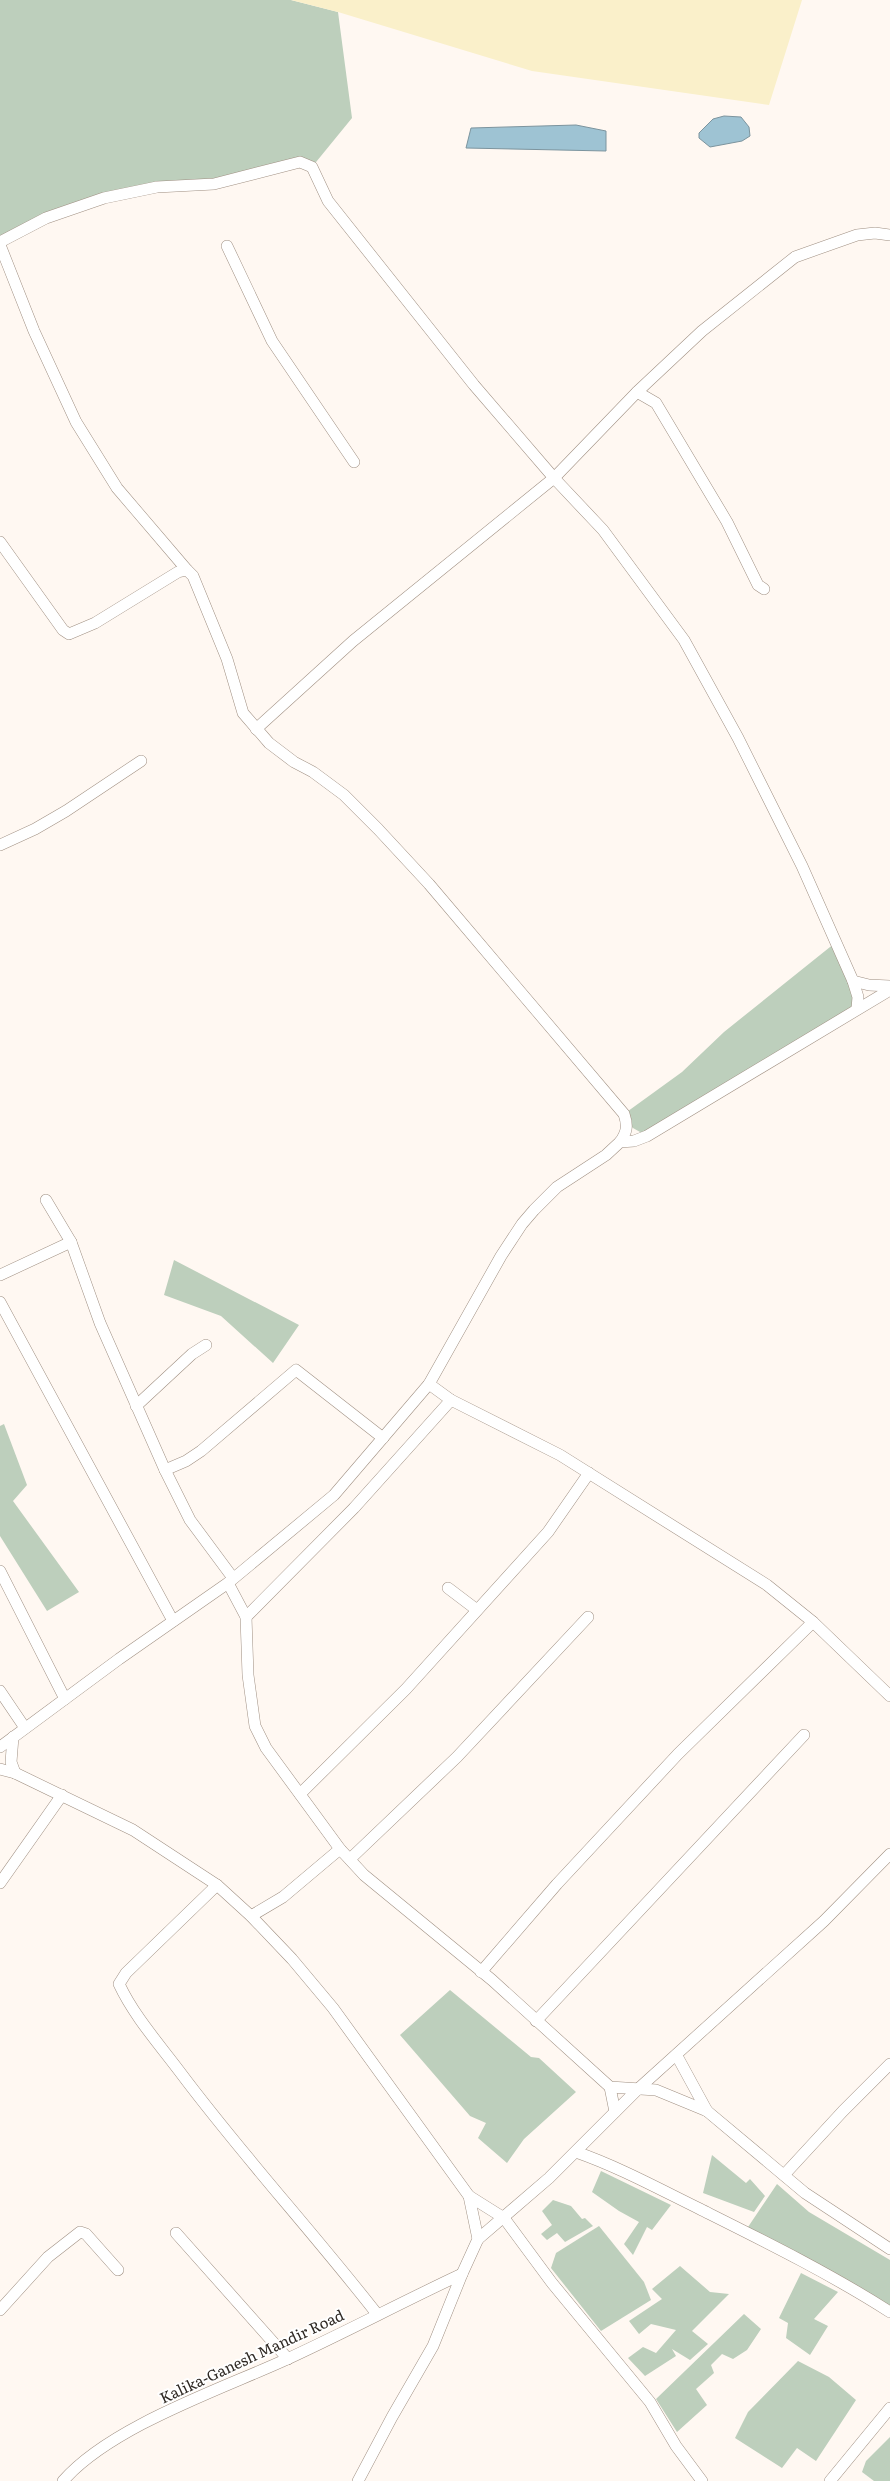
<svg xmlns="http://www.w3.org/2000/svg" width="890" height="2481" font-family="Literata,serif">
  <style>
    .green { fill: #bdcfbc }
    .sand { fill: #faf0ca }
    .water { fill: #9ec3d3; stroke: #7c949e }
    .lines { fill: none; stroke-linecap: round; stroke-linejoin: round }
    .minor-casing { stroke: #a09083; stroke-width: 12 }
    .minor { stroke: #fff; stroke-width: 11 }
    .labels { text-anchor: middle; stroke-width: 4; stroke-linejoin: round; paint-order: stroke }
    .street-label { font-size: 15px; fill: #2e2823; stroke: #fff }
  </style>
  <rect width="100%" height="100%" fill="#fff8f2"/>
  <g class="green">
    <polygon points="0,0 291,0 338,12 352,118 312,167 300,162 214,184 104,198 0,242"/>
    <polygon points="835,943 857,1009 647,1136 633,1128 627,1122 624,1114 682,1072 724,1032"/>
    <polygon points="174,1260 299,1325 273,1363 221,1316 164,1295"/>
    <polygon points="4,1424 27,1485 13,1501 79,1592 47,1611 0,1536 0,1426"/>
    <polygon points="450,1990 531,2057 539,2058 576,2092 524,2139 507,2163 478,2138 486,2123 470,2116 400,2035"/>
    <polygon points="712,2155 746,2183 750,2179 765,2196 754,2212 703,2193"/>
    <polygon points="601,2171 671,2205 652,2230 647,2227 633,2255 624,2244 639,2222 619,2211 592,2192"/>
    <polygon points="777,2184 809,2212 890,2260 890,2308 748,2227"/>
    <polygon points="553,2200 571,2206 582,2219 585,2218 593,2226 565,2242 557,2233 547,2240 541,2234 552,2225 542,2211"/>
    <polygon points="599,2226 644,2282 651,2300 601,2331 551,2268 556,2253"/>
    <polygon points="680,2266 710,2292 729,2294 692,2331 708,2344 690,2360 672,2349 676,2356 645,2376 628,2358 643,2347 656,2353 676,2330 651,2324 639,2334 629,2321 662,2299 652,2289"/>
    <polygon points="801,2273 838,2292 814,2319 828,2326 810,2355 786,2338 788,2323 779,2318"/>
    <polygon points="744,2314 761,2329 747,2350 733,2359 722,2354 711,2365 714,2373 696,2389 707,2405 677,2432 656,2399"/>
    <polygon points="798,2361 829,2377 856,2400 816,2461 797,2448 782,2468 735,2438 748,2412"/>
    <polygon points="890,2437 890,2481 874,2481 862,2472 866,2461"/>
  </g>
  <polygon class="sand" points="291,0 802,0 769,105 532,71 338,12"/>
  <g class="water">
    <polygon points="724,116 741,117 749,127 750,136 742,141 710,147 699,138 699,133 713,119"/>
    <polygon points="576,125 606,131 606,151 466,148 471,128"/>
  </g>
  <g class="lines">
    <g class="minor-casing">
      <g id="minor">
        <polyline points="0,242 46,218 104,198 157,187 214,184 300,162 312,167 328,201 474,385 554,478 603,530 684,640 738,738 802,866 853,981 858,997 857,1009"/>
        <polyline points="0,245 34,331 76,422 117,488 187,570"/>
        <polyline points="227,246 272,341 354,462"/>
        <polyline points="637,392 656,403 727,522 758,585 764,589"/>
        <path d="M 0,542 L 63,630 L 69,634 L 95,623 L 178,572 L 187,570 L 193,576 L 227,659 L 243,713 L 269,743 L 294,762 L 313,772 L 344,795 L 378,829 L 429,884 L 624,1114 C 628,1126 627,1132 620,1142"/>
        <polyline points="256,729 353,641 554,478 637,392 702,331 795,257 857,235 875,233 890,235"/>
        <polyline points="0,845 35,829 66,811 141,761"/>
        <polyline points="853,981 869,985 890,986"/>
        <polyline points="46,1200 71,1242 100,1323 165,1470 190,1520 233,1578"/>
        <polyline points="0,1275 71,1242"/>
        <polyline points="0,1302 173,1621"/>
        <polyline points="429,1384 451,1400"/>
        <polyline points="136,1406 192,1354 206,1345"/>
        <polyline points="165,1470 186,1461 201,1451 296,1370 383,1438"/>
        <polyline points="0,1571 65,1699"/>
        <polyline points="228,1583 334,1495 429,1384 501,1256 522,1224 534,1210 557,1187 606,1155 620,1142 634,1141 647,1136 890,990"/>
        <polyline points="448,1588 477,1610"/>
        <polyline points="246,1617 354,1508 451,1400 560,1455 767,1585 813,1622 890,1696"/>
        <polyline points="0,1691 25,1728"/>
        <polyline points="13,1737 11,1762 15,1773"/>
        <polyline points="0,1747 119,1659 228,1583 246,1617 248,1675 255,1726 266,1748 340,1849 364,1875 492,1980 610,2087 656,2090 707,2111 805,2193 890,2249"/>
        <polyline points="0,1769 15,1773 133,1830 217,1885 251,1916 292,1959 333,2008 469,2196 478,2239 462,2274 433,2346 392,2417 358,2481"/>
        <polyline points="300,1794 406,1689 548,1532 589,1473"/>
        <polyline points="350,1859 457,1757 588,1617"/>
        <polyline points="0,1883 62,1795"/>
        <path d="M 217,1885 L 126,1973 L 119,1984 C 134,2016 159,2044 180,2072 C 242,2155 313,2232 377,2314"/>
        <polyline points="251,1916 283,1897 340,1849"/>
        <polyline points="481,1972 557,1884 678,1754 813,1622"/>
        <polyline points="536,2021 804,1735"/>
        <polyline points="677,2056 707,2111"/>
        <polyline points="610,2087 615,2112"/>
        <path d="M 576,2152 C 619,2167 659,2189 700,2209 C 764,2241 829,2273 890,2312"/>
        <polyline points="784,2175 843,2111 890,2064"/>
        <polyline points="469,2196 504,2218 552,2283 650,2402 676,2446 702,2481"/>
        <polyline points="176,2233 288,2359"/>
        <polyline points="478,2239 549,2178 638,2089 824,1921 890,1854"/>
        <polyline points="0,2310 48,2257 80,2232 86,2234 118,2270"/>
        <path d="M 63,2481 C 110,2427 219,2390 285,2360 C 344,2333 402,2302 462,2274"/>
        <polyline points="830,2481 890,2408"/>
      </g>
    </g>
    <use href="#minor" class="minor"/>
  </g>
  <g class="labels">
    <g class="street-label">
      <text transform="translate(252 2357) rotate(-25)" y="5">Kalika-Ganesh Mandir Road</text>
    </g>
  </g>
</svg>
